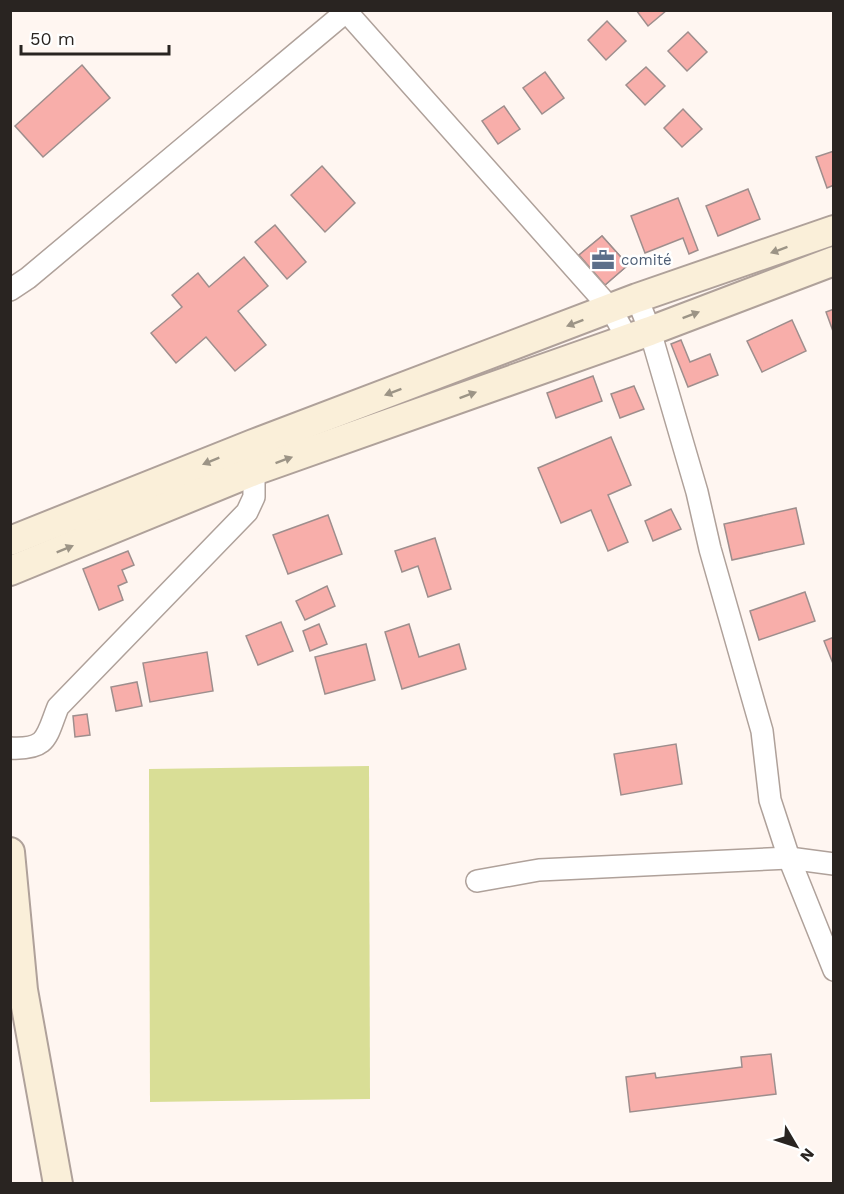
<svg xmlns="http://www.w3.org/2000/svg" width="844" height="1194" font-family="'Work Sans',sans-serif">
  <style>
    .green { fill: #d9de96 }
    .building { fill: #f8aeaa; stroke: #9e8e8d; stroke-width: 1.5 }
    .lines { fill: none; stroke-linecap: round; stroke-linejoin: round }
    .street-casing { stroke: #afa19a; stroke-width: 24 }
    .secondary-casing { stroke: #afa19a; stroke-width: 32 }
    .street { stroke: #fff; stroke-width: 21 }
    .secondary { stroke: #faefd9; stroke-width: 28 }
    .oneway { fill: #9c9486 }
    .labels { text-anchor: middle; stroke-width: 5; stroke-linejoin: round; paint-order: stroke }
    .service-label { font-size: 15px; fill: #4e5e75; stroke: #fff; text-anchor: start }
  </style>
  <rect width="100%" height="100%" fill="#fff6f1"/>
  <polygon class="green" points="369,766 370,1099 150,1102 149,769"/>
  <g class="building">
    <polygon points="636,10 667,10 648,26"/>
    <polygon points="607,21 626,41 606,60 588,40"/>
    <polygon points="688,32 707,52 687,71 668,51"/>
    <polygon points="82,65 110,98 43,157 15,126"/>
    <polygon points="646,67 665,86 645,105 626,85"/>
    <polygon points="545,72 564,98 542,114 523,88"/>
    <polygon points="504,106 520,129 498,144 482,121"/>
    <polygon points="683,109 702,129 682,147 664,128"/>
    <polygon points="834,151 834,185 827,188 816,157"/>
    <polygon points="322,166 355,203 325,232 291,195"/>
    <polygon points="748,189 760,219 718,236 706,206"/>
    <polygon points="678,198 698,250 689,254 683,238 645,253 631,216"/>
    <polygon points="275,225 306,262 287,279 255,242"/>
    <polygon points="602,236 628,265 605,285 579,255"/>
    <polygon points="602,236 628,265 605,285 579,255"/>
    <polygon points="244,257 268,286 238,311 266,345 235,371 206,337 176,363 151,333 182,307 172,295 198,273 209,287"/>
    <polygon points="834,309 834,334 826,312"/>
    <polygon points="792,320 806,351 762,372 747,341"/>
    <polygon points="681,340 690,362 710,354 718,375 688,387 671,344"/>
    <polygon points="593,376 602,401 556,418 547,393"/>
    <polygon points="634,386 644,409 620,418 611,394"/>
    <polygon points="611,437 631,485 608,495 628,542 608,551 591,510 561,523 538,468"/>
    <polygon points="796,508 804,544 732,560 724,524"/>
    <polygon points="671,509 681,529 653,541 645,521"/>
    <polygon points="328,515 342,554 288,574 273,535"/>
    <polygon points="435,538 451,589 428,597 418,566 402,572 395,551"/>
    <polygon points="128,551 134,565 122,570 127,582 118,586 123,600 99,610 83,569"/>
    <polygon points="327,586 335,606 305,620 296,601"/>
    <polygon points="805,592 815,621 759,640 750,611"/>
    <polygon points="281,622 293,651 258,665 246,636"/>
    <polygon points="319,624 327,644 310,651 303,631"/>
    <polygon points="409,624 419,657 459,644 466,669 402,689 385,632"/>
    <polygon points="834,637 834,666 824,641"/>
    <polygon points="366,644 375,680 325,694 315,657"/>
    <polygon points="207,652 213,691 150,702 143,663"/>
    <polygon points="137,682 142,706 116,711 111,687"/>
    <polygon points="87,714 90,735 75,737 73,716"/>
    <polygon points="676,744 682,784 621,795 614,754"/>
    <polygon points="771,1054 776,1094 630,1112 626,1077 655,1073 656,1078 742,1067 741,1057"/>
  </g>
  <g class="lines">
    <g class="street-casing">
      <g id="street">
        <polyline points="345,10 611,309 627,338"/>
        <polyline points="10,290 28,278 348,10"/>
        <polyline points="637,298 650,331 697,492 710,549 762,731 770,800 789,858 834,970"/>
        <path d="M 10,748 C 48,750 46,737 58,707 L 247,512 L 254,497 L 254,460"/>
        <polyline points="477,881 539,870 789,858 834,864"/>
      </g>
    </g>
    <g class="secondary-casing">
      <g id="secondary">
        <polyline points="10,541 253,444 637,298 834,230"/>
        <polyline points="10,571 254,471 650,331 834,261"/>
        <polyline points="10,852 23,990 58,1184"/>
      </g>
    </g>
    <use href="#street" class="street"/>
    <use href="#secondary" class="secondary"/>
  </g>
  <defs><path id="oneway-solid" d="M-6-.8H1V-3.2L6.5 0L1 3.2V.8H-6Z" transform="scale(1.5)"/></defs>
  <g class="oneway">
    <use href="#oneway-solid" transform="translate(779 250) rotate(160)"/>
    <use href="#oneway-solid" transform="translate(691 315) rotate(-21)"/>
    <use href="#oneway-solid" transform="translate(575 323) rotate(159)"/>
    <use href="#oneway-solid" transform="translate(393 392) rotate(159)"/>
    <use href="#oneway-solid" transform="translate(468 395) rotate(-20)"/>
    <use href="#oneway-solid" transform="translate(284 460) rotate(-20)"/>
    <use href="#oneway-solid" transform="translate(211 461) rotate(158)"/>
    <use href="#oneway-solid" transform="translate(65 549) rotate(-22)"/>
  </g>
  <defs>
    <g id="office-bare" transform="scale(1.8)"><path d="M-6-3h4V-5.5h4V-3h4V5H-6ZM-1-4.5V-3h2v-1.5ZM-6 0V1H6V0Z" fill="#5c6f8a" stroke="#fff" stroke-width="2.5" paint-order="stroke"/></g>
  </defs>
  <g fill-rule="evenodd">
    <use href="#office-bare" x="603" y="260"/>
  </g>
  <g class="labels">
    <g class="service-label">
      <text x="621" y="265">comité</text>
    </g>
  </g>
  <rect width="844" height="1194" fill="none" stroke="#292421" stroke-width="24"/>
  <g transform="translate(796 1146) rotate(129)" stroke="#ffffff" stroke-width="4.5" paint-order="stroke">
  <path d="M0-4.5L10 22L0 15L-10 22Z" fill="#292421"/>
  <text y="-9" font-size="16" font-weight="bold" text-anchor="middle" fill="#292421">N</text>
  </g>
  <path d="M21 45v9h148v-9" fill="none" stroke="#292421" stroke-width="3"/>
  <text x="30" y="45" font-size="18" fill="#292421" stroke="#ffffff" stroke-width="4.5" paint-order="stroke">50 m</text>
</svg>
